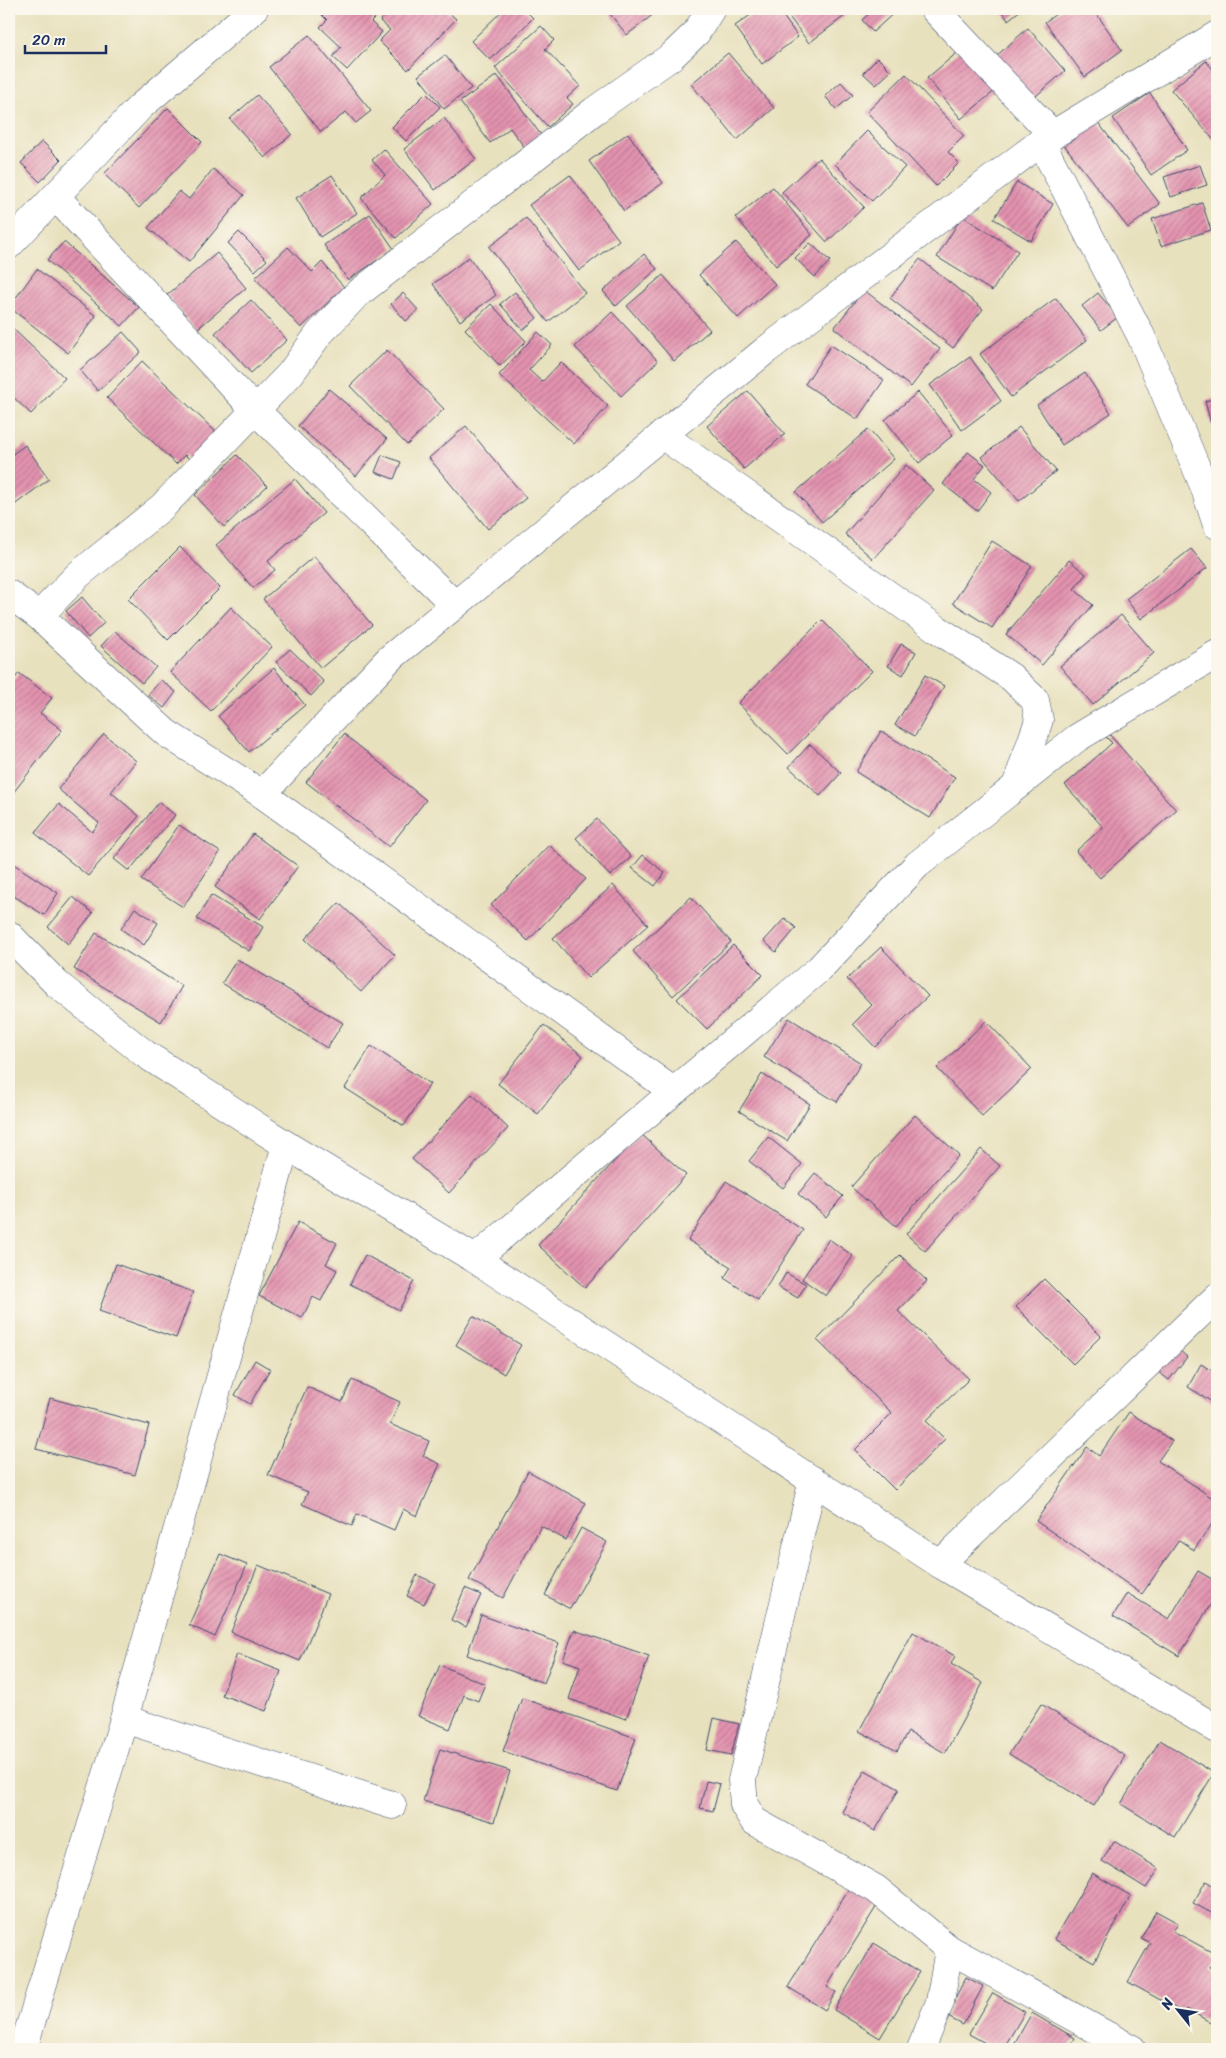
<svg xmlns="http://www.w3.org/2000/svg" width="1226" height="2058" font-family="Sriracha,sans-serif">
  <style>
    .building { fill: url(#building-hatch) }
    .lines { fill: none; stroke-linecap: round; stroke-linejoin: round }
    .minor-casing { stroke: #3a4a6c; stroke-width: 29 }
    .minor { stroke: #fff; stroke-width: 28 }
  </style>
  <defs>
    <pattern id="building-hatch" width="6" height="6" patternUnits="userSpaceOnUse" patternTransform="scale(1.25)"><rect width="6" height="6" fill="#e493af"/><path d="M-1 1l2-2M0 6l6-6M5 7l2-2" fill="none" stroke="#b87892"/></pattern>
  </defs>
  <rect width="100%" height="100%" fill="#fbf7ec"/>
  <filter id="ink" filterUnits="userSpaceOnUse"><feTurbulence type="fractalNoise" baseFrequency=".02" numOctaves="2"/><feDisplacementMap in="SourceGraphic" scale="10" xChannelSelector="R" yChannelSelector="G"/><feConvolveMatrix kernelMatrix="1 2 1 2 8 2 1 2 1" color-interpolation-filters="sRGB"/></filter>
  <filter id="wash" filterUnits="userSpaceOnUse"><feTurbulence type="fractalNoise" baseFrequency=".0096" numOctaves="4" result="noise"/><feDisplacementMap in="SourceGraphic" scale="20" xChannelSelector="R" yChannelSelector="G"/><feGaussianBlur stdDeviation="1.12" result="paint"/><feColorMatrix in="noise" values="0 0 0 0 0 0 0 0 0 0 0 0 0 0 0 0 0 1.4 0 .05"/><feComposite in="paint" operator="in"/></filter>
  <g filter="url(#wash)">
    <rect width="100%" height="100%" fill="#e8e1be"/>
    <g id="blocks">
      <g class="building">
        <polygon points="320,9 335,9 339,12 341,9 380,9 382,11 371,22 382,32 347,70 333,57 341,47 320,27 327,20 318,11"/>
        <polygon points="387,9 445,9 456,19 408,70 379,41 390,30 380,21 389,11"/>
        <polygon points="504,9 524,9 533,18 490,60 471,41"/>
        <polygon points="606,9 660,9 627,35"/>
        <polygon points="759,9 778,9 798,37 762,64 735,26"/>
        <polygon points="783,9 841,9 846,15 809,43"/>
        <polygon points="874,9 898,9 873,32 862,20"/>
        <polygon points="1000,9 1022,9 1008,20"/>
        <polygon points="1063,9 1093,9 1122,50 1085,77 1045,22"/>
        <polygon points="541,26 554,40 545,49 580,86 567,98 573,104 548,127 495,68"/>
        <polygon points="1028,28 1065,71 1030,101 994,58"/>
        <polygon points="309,35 371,111 356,123 346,112 321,132 269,67"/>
        <polygon points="964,47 998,88 961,119 927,78"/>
        <polygon points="728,53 774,108 737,140 691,84"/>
        <polygon points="445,55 471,88 444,109 418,76"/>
        <polygon points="878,58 891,71 876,85 863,73"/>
        <polygon points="1206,61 1217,74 1217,144 1171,90"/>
        <polygon points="906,74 964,136 948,152 959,163 936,186 867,112"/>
        <polygon points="497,75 541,135 525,148 510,128 490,143 460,102"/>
        <polygon points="841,82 853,95 836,109 825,96"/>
        <polygon points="426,93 440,107 406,141 392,127"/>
        <polygon points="1150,93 1187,150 1151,175 1113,118"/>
        <polygon points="257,95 292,134 265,158 230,119"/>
        <polygon points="168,108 202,142 139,208 104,174"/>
        <polygon points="444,118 476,159 435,190 404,149"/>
        <polygon points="1097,121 1160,204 1128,228 1065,146"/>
        <polygon points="867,131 905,167 872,201 835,164"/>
        <polygon points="628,133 663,183 624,211 589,161"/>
        <polygon points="42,141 61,160 40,182 21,163"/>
        <polygon points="384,149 433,204 396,238 361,198 385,175 372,160"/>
        <polygon points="819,158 864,207 827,242 782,192"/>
        <polygon points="1200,165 1207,185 1171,197 1164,177"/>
        <polygon points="213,169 244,195 189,262 148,228 179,191 189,199"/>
        <polygon points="332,175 357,213 320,237 296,198"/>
        <polygon points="570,175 619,240 579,271 529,205"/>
        <polygon points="1017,182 1053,204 1031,241 994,219"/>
        <polygon points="773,187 812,235 776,266 736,217"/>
        <polygon points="1202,203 1211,230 1161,246 1152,219"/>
        <polygon points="370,214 394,249 348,280 324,245"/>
        <polygon points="962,216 1018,251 992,291 937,257"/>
        <polygon points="526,218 585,293 548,322 489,247"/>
        <polygon points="239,232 267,260 255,271 228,243"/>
        <polygon points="64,242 139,307 122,326 47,260"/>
        <polygon points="736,242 775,284 738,318 699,275"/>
        <polygon points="810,243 830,261 815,277 795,258"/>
        <polygon points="288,247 312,272 322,262 344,287 301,328 255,278"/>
        <polygon points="217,253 246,288 196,330 167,295"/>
        <polygon points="644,254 657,269 616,306 603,291"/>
        <polygon points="469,257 496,295 460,321 433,284"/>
        <polygon points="920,259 983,309 953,348 890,298"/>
        <polygon points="37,269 96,316 68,353 9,307"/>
        <polygon points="663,275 710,330 674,361 627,306"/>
        <polygon points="864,290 940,349 911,387 834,328"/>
        <polygon points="515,292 537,318 523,330 500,304"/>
        <polygon points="403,293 418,310 406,321 391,304"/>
        <polygon points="1098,293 1118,317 1101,330 1082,306"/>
        <polygon points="1056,298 1087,340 1011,397 980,354"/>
        <polygon points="251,300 287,340 251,373 215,333"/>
        <polygon points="491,304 526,341 500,366 465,329"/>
        <polygon points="612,312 658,361 621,396 575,347"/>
        <polygon points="9,325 65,378 31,414 9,393"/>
        <polygon points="123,332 141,352 98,391 80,370"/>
        <polygon points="538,332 552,345 529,370 542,382 561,362 608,406 574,444 499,375"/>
        <polygon points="831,345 884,380 857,419 805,384"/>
        <polygon points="387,350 444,409 407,445 350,386"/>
        <polygon points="970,357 1001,401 962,430 930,385"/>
        <polygon points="142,361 219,435 192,462 185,455 176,464 107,398"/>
        <polygon points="1085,373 1111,413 1062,445 1037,405"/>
        <polygon points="329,389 387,439 356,476 298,426"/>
        <polygon points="748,391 785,434 744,469 707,426"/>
        <polygon points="918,392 953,435 919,463 885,420"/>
        <polygon points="1217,398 1217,422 1211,424 1205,401"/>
        <polygon points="466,426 526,498 488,529 429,458"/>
        <polygon points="1019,427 1056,471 1019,501 982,457"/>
        <polygon points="868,429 894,459 822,522 796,492"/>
        <polygon points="25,445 49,479 9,509 9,457"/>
        <polygon points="968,452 985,465 974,479 991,492 977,511 943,484"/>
        <polygon points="237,455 267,486 224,527 195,495"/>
        <polygon points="382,455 401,462 394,479 375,472"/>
        <polygon points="906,465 934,490 873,559 845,534"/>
        <polygon points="295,479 324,513 268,561 275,570 253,588 216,545"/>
        <polygon points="992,541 1032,566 992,628 953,603"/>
        <polygon points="180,547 220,588 168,640 128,599"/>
        <polygon points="1191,549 1207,568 1141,619 1126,599"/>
        <polygon points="314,556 372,625 321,668 263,599"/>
        <polygon points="1069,560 1086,574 1074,589 1093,605 1042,665 1006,634"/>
        <polygon points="82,597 104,623 88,638 66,611"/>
        <polygon points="231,607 272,647 211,711 170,672"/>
        <polygon points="1121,615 1154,653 1093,705 1060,666"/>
        <polygon points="822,620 872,671 788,754 738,703"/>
        <polygon points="115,631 156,667 142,683 101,646"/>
        <polygon points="901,644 916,652 903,675 888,666"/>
        <polygon points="290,649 324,682 311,696 276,662"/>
        <polygon points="274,668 305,705 249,752 218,716"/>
        <polygon points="19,673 52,698 40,713 62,730 9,798 9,686"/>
        <polygon points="925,675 944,686 915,736 895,725"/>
        <polygon points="161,680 176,692 164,708 148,695"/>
        <polygon points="881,731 955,777 930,818 856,772"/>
        <polygon points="104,734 136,761 111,792 139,816 88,876 35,833 59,804 92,832 99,823 58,789"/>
        <polygon points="344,734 426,800 389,847 306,782"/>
        <polygon points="1109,734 1176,810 1100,878 1076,851 1103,827 1065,785 1112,743 1106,737"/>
        <polygon points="810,744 841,773 820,796 789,767"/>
        <polygon points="159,802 175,815 129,871 114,859"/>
        <polygon points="597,819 631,857 610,876 576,838"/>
        <polygon points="179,825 220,852 183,907 141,880"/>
        <polygon points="253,834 298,866 260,919 215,887"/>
        <polygon points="549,845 586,879 528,941 491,905"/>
        <polygon points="643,855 665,873 655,886 632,868"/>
        <polygon points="9,861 58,893 44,915 9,893"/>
        <polygon points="613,885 648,925 588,978 553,938"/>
        <polygon points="211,895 263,927 249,951 197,919"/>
        <polygon points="73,897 93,913 68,944 48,927"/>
        <polygon points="691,897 731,942 673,996 633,951"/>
        <polygon points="339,903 395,955 361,992 305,939"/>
        <polygon points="135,908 158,923 144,945 121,929"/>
        <polygon points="785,918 796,928 776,952 764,941"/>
        <polygon points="96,933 182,986 161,1022 74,969"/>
        <polygon points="733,945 763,975 707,1029 677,999"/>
        <polygon points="881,947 928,996 875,1047 853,1024 872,1005 847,979"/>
        <polygon points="237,959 343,1023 327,1048 222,983"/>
        <polygon points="789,1018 861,1063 837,1102 764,1057"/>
        <polygon points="986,1021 1032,1069 982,1116 937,1068"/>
        <polygon points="544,1025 583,1056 538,1114 498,1084"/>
        <polygon points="371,1046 430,1084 404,1126 345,1088"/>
        <polygon points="762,1074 810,1104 787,1141 739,1111"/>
        <polygon points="472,1094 508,1128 449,1193 412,1159"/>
        <polygon points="915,1115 959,1155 896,1226 851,1187"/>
        <polygon points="640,1133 686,1175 585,1288 538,1245"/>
        <polygon points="768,1137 802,1164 783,1188 749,1161"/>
        <polygon points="981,1149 1000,1166 925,1251 906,1234"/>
        <polygon points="815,1173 843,1196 826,1217 798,1194"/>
        <polygon points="726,1181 803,1230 758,1300 724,1278 731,1267 688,1240"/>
        <polygon points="298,1222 337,1243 326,1264 337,1270 321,1301 313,1297 302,1318 259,1296"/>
        <polygon points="829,1239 853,1256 826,1296 802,1279"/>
        <polygon points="365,1255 414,1281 399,1310 350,1284"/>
        <polygon points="900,1255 927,1281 898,1311 969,1379 926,1421 945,1439 895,1490 855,1450 892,1413 817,1340"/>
        <polygon points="116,1264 193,1292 176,1338 99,1311"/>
        <polygon points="786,1273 806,1284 798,1298 778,1287"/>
        <polygon points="1044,1279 1101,1336 1073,1364 1016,1307"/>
        <polygon points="473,1316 521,1345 504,1374 456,1345"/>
        <polygon points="1171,1343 1187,1357 1169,1380 1152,1367"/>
        <polygon points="255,1360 270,1369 250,1404 235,1395"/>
        <polygon points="1201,1364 1217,1374 1217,1405 1188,1387"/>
        <polygon points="352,1380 400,1402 390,1424 429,1441 423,1456 440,1464 417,1516 403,1509 394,1530 357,1514 352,1526 302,1504 308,1492 268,1475 307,1387 342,1402"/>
        <polygon points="50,1398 149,1425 135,1475 36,1449"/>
        <polygon points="1129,1412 1172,1441 1158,1461 1217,1501 1217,1517 1194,1550 1179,1540 1142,1594 1036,1521 1087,1447 1099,1456"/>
        <polygon points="528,1471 586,1503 566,1540 541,1526 503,1598 469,1580"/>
        <polygon points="581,1528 607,1542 570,1609 545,1595"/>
        <polygon points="220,1554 247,1565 215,1637 189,1625"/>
        <polygon points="258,1565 328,1594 300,1661 231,1632"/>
        <polygon points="1198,1571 1217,1582 1217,1594 1179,1656 1113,1616 1127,1593 1169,1619"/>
        <polygon points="417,1575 435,1583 424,1604 407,1596"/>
        <polygon points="465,1588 481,1595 466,1627 451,1620"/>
        <polygon points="481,1615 559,1643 544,1683 467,1655"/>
        <polygon points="574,1630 649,1656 626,1719 569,1699 580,1666 563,1660"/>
        <polygon points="913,1632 955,1656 951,1664 983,1683 945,1753 908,1732 897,1751 859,1731"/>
        <polygon points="237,1654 281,1671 266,1711 222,1695"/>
        <polygon points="440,1665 485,1684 478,1701 464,1695 450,1729 418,1716"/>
        <polygon points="522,1698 636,1738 617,1791 503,1751"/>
        <polygon points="1041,1704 1125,1756 1094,1806 1009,1754"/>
        <polygon points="714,1718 739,1724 731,1755 707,1750"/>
        <polygon points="1160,1740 1214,1773 1175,1837 1121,1804"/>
        <polygon points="440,1749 510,1771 494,1822 423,1801"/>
        <polygon points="865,1770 899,1789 875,1831 842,1812"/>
        <polygon points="706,1781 720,1784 713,1811 700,1808"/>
        <polygon points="1114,1841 1159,1869 1146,1888 1102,1861"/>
        <polygon points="1092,1873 1131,1896 1094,1962 1054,1939"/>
        <polygon points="1206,1881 1217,1888 1217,1916 1193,1903"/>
        <polygon points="853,1882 881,1899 827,1987 836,1992 825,2010 788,1987"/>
        <polygon points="1156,1911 1178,1923 1173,1931 1217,1955 1209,1968 1217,1973 1217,2021 1215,2025 1187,2009 1184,2013 1128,1982 1150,1943 1141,1938"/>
        <polygon points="874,1943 920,1972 880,2038 834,2010"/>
        <polygon points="966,1977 983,1986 963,2025 946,2016"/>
        <polygon points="993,1993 1025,2012 1003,2049 996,2049 969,2034"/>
        <polygon points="1032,2013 1075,2038 1068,2049 1011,2049"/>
      </g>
    </g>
  </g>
  <g filter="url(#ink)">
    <use href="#blocks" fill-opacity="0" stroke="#3a4a6c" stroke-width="1"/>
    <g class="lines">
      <g class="minor-casing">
        <g id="minor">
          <polyline points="934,9 1053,135"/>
          <polyline points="1041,142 1141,336 1204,486 1217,525"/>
          <polyline points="56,197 256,411 455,605"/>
          <polyline points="9,245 140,107 254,9"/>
          <polyline points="662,435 937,629 1011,677 1035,700 1039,720 1016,786"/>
          <polyline points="9,594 39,616 166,733 262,794 673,1091"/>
          <polyline points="39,616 78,575 162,507 290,374 319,334 356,295 594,111 672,56 696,33 711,9"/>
          <polyline points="262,794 389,659 766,350 1041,142 1217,35"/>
          <polyline points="9,935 57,984 145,1054 286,1145 475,1259 940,1564 1217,1729"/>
          <polyline points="475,1259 819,969 917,865 1077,738 1217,654"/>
          <polyline points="813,1480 742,1780 744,1805 754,1821 876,1889 949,1949 1132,2049"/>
          <polyline points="940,1564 1217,1297"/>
          <polyline points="124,1719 392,1805"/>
          <polyline points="23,2049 124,1719 286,1145"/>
          <polyline points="921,2049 940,2002 949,1949"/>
        </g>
      </g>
      <use href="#minor" class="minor"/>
    </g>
  </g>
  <rect width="1226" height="2058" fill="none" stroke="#fbf7ec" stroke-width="30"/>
  <g transform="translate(1178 2010) rotate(300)" stroke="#fbf7ec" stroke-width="4" paint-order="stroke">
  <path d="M0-4L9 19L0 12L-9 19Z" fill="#1b2f5e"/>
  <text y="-8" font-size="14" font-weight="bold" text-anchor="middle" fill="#1b2f5e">N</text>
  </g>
  <path d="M25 45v8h81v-8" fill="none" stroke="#1b2f5e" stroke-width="2.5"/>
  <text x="32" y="45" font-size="15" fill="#1b2f5e" stroke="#fbf7ec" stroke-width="4" paint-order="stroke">20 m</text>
</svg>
